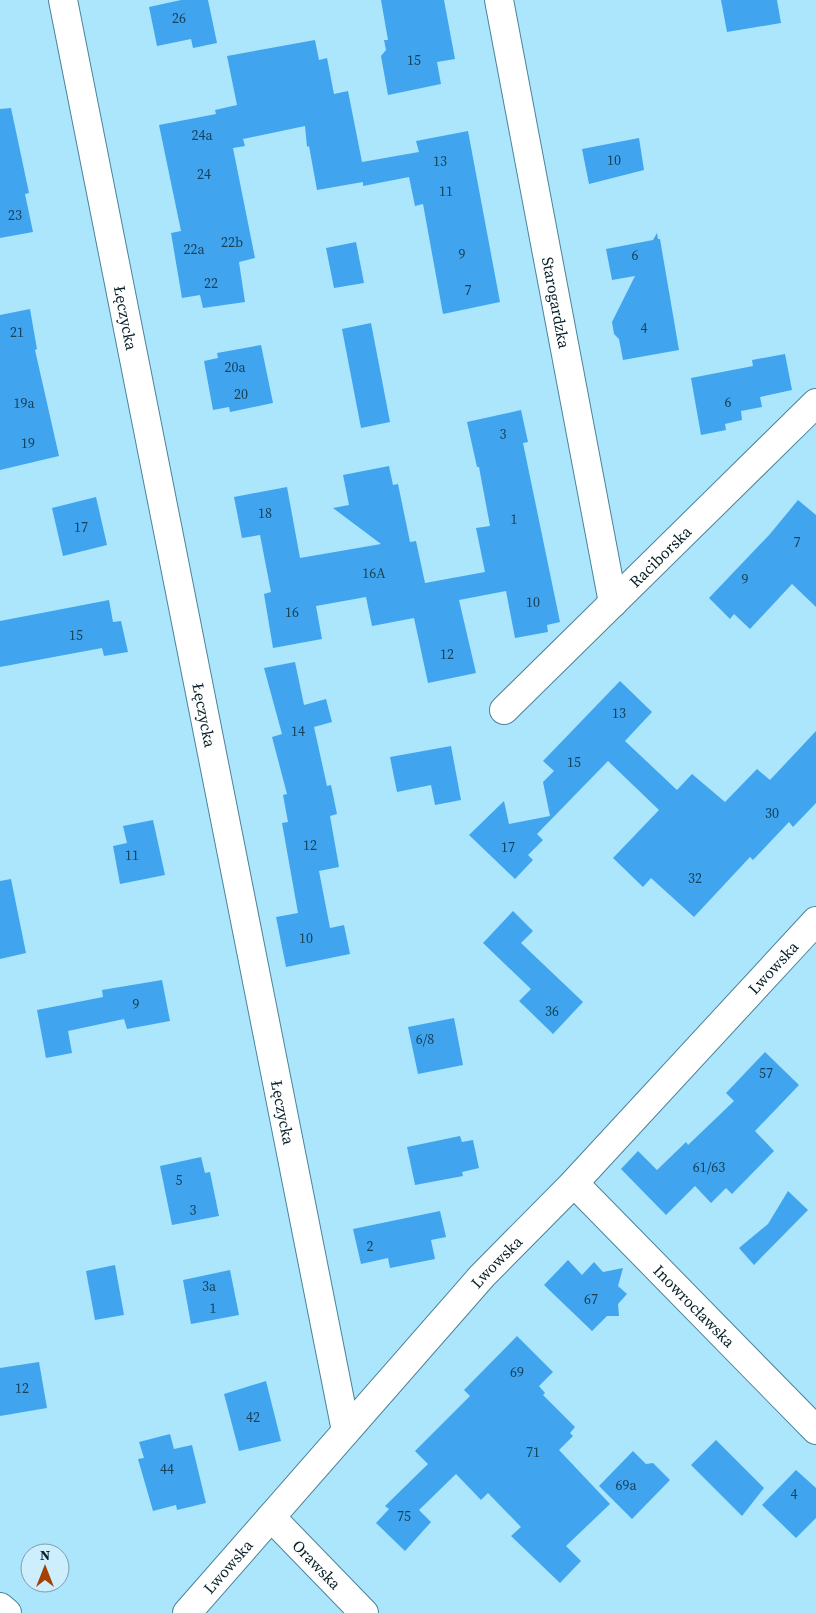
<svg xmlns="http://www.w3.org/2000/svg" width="816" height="1613" font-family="'Source Serif 4',serif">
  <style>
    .building { fill: #40a5ee }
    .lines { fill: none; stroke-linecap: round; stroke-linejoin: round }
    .minor-casing { stroke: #4b8399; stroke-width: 30 }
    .minor { stroke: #fff; stroke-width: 28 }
    .labels { text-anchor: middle; stroke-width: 4; stroke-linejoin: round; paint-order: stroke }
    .number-label { font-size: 14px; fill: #17425a }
    .street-label { font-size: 16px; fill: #092129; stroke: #cdeffd }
  </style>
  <rect width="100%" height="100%" fill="#abe6fd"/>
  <g class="building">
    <polygon points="181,0 208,0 217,43 193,48 191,39 157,46 149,7"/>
    <polygon points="381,0 444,0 455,59 437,62 441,84 388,95 381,56 386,50 384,40 388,40"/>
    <polygon points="721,0 777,0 781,23 727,32"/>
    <polygon points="315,40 319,60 327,58 334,94 348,91 362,162 419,152 416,141 468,131 500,302 443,314 423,204 415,206 409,177 363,186 363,182 317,190 309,146 307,147 305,126 243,139 245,146 233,148 255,258 239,262 245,302 203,308 200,295 182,298 171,233 181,231 159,125 216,114 215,110 237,105 227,56"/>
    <polygon points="11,108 29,193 25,194 33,232 0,238 0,109"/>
    <polygon points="639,138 644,170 589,184 582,149"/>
    <polygon points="657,233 658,239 660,239 679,350 623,360 619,339 614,334 612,322 635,276 612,280 606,249 653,240"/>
    <polygon points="356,242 364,283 334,288 326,248"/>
    <polygon points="30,309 37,349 35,350 59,456 0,470 0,315"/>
    <polygon points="371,323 390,422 361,428 342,329"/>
    <polygon points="261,345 273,403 230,412 229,407 213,410 204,361 218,358 217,353"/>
    <polygon points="785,354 792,390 760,397 762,407 741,411 742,420 725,424 726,430 701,435 691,378 753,366 752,360"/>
    <polygon points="521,410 528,442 523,443 560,622 547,625 548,632 515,638 506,591 459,600 476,673 428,683 414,618 372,626 366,597 316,606 322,639 273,648 264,594 271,592 260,535 242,538 234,497 287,487 300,558 381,544 333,508 349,505 343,475 389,466 393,485 398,484 410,542 416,541 425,583 485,572 476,528 490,526 479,467 477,467 467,422"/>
    <polygon points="96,497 107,545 63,556 52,508"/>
    <polygon points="798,500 816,515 816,607 792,584 750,629 734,614 730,619 709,598 770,534"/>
    <polygon points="109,600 113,622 121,621 128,652 104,656 102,648 0,667 0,621"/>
    <polygon points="295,662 304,705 326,699 332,722 314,727 327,786 331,785 337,814 330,816 339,867 319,871 330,928 344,925 350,954 286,967 276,917 298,913 282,823 288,822 283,795 287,794 272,737 282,734 264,668"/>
    <polygon points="620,681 652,712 625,741 677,790 692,774 725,802 757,769 770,780 816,731 816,803 793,827 789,822 753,860 750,857 694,917 651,878 643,887 613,858 659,810 608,761 537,834 543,840 528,855 533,860 515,879 469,835 504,801 509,824 550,816 543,782 554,771 543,761"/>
    <polygon points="451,746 461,800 435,805 431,785 397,792 390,757"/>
    <polygon points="153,820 165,875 120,884 113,846 127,843 123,826"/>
    <polygon points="11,879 26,953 0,959 0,881"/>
    <polygon points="513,911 533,931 521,943 583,1002 553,1034 519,1001 531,989 483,943"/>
    <polygon points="162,980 170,1021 127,1029 124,1019 68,1031 72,1053 46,1058 37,1010 103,997 102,990"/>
    <polygon points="454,1018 463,1065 418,1074 408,1027"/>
    <polygon points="765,1052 799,1085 755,1131 774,1151 732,1194 726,1188 711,1203 695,1186 666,1215 621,1169 638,1151 657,1170 686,1142 688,1145 734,1101 726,1093"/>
    <polygon points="460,1136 462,1142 473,1140 479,1168 462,1172 463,1176 415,1185 407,1147"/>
    <polygon points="201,1157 205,1173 210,1172 219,1216 172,1225 160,1166"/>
    <polygon points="788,1191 808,1210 754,1265 739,1248 768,1224"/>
    <polygon points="440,1211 446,1237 431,1240 435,1259 390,1268 388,1258 361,1264 353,1229"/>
    <polygon points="568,1260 582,1275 594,1262 603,1272 623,1268 618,1286 627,1294 618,1304 619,1316 607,1316 592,1331 544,1285"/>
    <polygon points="115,1265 124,1315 95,1320 86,1271"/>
    <polygon points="230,1270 239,1315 191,1324 183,1280"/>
    <polygon points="517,1336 553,1372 539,1386 545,1393 543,1395 575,1427 570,1433 573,1436 559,1450 610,1504 566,1546 581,1561 560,1583 511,1536 521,1527 488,1493 481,1500 456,1474 419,1510 431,1522 405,1551 376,1523 389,1509 385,1506 428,1464 415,1451 470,1396 464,1390"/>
    <polygon points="39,1362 47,1408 0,1416 0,1368"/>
    <polygon points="266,1381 281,1441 239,1451 224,1394"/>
    <polygon points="170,1434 174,1449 192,1445 206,1503 177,1510 176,1505 153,1511 138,1459 144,1458 139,1442"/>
    <polygon points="716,1440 764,1488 742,1516 691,1465"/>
    <polygon points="633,1451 646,1464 653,1463 670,1480 632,1519 599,1486"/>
    <polygon points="796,1470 816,1488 816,1518 796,1538 762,1505"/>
  </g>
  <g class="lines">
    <g class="minor-casing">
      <g id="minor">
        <path id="s1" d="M 63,0 L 346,1431"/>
        <path id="s2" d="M 499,0 L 613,603"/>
        <path id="s3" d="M 504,710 L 816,403"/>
        <path id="s4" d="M 574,1183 L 816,1430"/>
        <path id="s5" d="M 271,1517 L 364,1613"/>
        <polyline points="0,1607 7,1613"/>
        <path id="s6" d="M 187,1613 L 482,1276 L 574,1183 L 816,921"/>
      </g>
    </g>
    <use href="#minor" class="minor"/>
  </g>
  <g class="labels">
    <g class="number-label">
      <text x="179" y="23">26</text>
      <text x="414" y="65">15</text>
      <text x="202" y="140">24a</text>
      <text x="614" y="165">10</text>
      <text x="440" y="166">13</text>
      <text x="204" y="179">24</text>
      <text x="446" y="196">11</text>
      <text x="15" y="220">23</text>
      <text x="232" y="247">22b</text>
      <text x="194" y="254">22a</text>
      <text x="462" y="259">9</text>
      <text x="635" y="260">6</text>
      <text x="211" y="288">22</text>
      <text x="468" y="295">7</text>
      <text x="644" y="333">4</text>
      <text x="17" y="337">21</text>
      <text x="235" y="372">20a</text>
      <text x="241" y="399">20</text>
      <text x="728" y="407">6</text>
      <text x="24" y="408">19a</text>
      <text x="503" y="439">3</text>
      <text x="28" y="448">19</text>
      <text x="265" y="518">18</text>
      <text x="514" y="524">1</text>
      <text x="81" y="532">17</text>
      <text x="797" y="547">7</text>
      <text x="374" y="578">16A</text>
      <text x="745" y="584">9</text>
      <text x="533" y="607">10</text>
      <text x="292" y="617">16</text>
      <text x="76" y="640">15</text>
      <text x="447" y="659">12</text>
      <text x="619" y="718">13</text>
      <text x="298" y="736">14</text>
      <text x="574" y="767">15</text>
      <text x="772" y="818">30</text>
      <text x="310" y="850">12</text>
      <text x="508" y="852">17</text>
      <text x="132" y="860">11</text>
      <text x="695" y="883">32</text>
      <text x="306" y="943">10</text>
      <text x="136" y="1009">9</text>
      <text x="552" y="1016">36</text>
      <text x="425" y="1044">6/8</text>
      <text x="766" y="1078">57</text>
      <text x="709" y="1172">61/63</text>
      <text x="179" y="1185">5</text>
      <text x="193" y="1215">3</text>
      <text x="370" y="1251">2</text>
      <text x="209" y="1291">3a</text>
      <text x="591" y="1304">67</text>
      <text x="213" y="1313">1</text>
      <text x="517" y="1377">69</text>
      <text x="22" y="1393">12</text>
      <text x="253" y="1422">42</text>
      <text x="533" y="1457">71</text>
      <text x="167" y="1474">44</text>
      <text x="626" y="1490">69a</text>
      <text x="794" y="1499">4</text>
      <text x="404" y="1521">75</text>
    </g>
    <g class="street-label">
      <text dy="6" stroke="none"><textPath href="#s2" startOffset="308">Starogardzka</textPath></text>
      <text dy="6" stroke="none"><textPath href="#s1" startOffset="324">Łęczycka</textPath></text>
      <text dy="6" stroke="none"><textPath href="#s3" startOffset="219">Raciborska</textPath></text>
      <text dy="6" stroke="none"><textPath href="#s1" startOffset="729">Łęczycka</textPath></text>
      <text dy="6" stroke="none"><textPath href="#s6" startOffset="872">Lwowska</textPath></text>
      <text dy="6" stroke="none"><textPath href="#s1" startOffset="1134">Łęczycka</textPath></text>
      <text dy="6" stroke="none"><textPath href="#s6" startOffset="468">Lwowska</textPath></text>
      <text dy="6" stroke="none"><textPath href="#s4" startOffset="172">Inowrocławska</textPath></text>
      <text dy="6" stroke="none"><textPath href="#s5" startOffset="66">Orawska</textPath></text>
      <text dy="6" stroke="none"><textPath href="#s6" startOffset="62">Lwowska</textPath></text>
    </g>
  </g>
  <g transform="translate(45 1568)"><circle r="24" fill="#cdeffd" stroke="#7f9da8"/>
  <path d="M0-4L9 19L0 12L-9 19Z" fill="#a44103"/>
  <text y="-8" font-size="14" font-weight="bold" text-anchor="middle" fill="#092129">N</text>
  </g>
</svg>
